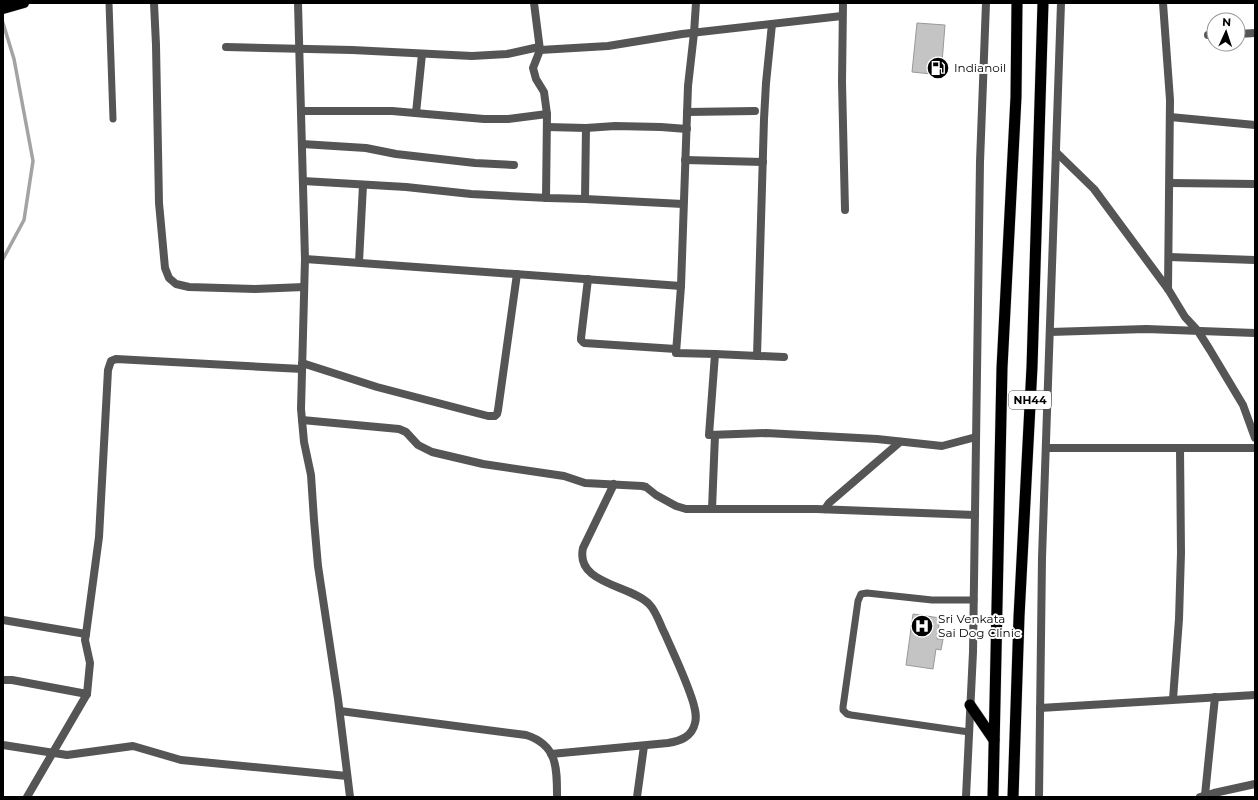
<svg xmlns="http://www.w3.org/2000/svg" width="1258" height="800" font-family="Montserrat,sans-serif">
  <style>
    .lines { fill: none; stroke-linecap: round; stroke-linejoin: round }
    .stream { stroke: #a3a3a3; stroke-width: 3.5 }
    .building { fill: #c4c4c4; stroke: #999 }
    .primary-casing { stroke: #dbdbdb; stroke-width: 11 }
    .trunk-casing { stroke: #dbdbdb; stroke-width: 12 }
    .service { stroke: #555; stroke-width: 7 }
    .minor { stroke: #555; stroke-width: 8 }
    .tertiary { stroke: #555; stroke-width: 8 }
    .primary { stroke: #000; stroke-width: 10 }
    .trunk { stroke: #000; stroke-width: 11 }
    .labels { text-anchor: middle; stroke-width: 4; stroke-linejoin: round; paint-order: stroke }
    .shield { fill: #fff; stroke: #4c4c4c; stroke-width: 1 }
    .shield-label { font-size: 11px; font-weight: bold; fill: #000 }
    .poi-label { font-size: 12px; fill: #000; stroke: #fff; text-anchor: start }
  </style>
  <rect width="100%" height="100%" fill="#fff"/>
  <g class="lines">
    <polyline class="stream" points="3,23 14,59 33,161 24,220 3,259"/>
  </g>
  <g class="building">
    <polygon points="917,23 945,25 941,75 912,72"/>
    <polygon points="913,614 940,618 937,639 943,639 941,650 936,649 933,669 906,665"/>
  </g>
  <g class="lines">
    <g class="primary-casing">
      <polyline id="primary" points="3,9 24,3"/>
    </g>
    <g class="trunk-casing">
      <g id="trunk">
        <polyline points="970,705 994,740"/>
        <polyline points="993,797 1002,368 1016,97 1017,3"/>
        <polyline points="1013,797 1019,617 1032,367 1043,3"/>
      </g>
    </g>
    <g class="service">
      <polyline points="109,3 113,119"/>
      <polyline points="969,732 851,715 847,714 843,710 843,707 858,601 861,594 867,593 932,600 974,600"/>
    </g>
    <g class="minor">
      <polyline points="154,3 156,45 159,203 165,268 169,278 176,284 189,287 255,289 304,287"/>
      <polyline points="298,3 305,259 301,409 304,442 311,475 314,520 318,566 338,699 350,797"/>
      <polyline points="534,3 540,50 533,68 536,79 544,92 547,114 546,198"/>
      <polyline points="696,3 694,33 688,86 681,286 676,353 715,354 709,435 766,433 877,439 942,446 976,437"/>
      <polyline points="843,3 842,82 845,210"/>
      <polyline points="1163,3 1170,100 1168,289"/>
      <polyline points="1238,34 1255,33"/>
      <polyline points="1208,35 1214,35"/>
      <polyline points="226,47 352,50 472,56 507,54 539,47"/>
      <polyline points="540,50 608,46 682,34 842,16"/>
      <polyline points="301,111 392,111 484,119 508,119 547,114"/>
      <polyline points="687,112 755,111"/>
      <polyline points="416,113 422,54"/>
      <polyline points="1170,117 1255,125"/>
      <polyline points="547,127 586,128 615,126 661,127 687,129"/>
      <polyline points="586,128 585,199 683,204"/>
      <polyline points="302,144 366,148 396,154 475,163 514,165"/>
      <polyline points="1056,152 1094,189 1168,289 1185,317 1198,331 1210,350 1243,405 1255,438"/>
      <polyline points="685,160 763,162"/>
      <polyline points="303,181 406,187 471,194 548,198 585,199"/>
      <polyline points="1170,183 1255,184"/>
      <polyline points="1169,257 1255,260"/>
      <polyline points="305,259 681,286"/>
      <polyline points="359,262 363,185"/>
      <polyline points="588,279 581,338 581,340 584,343 676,349"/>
      <polyline points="1050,332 1146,329 1255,333"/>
      <polyline points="715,354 784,357"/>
      <polyline points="757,356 764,119 766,83 772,24"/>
      <polyline points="302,363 377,387 488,416 495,416 497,414 498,410 517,274"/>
      <polyline points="302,420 399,429 406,432 418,445 432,452 483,464 564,476 585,483 642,486 646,487 656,495 676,506 686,509 816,509 975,515"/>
      <polyline points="1046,448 1255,448"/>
      <polyline points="712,509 715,435"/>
      <polyline points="825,509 829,503 900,442"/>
      <polyline points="3,620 86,634"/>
      <polyline points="3,680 12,680 87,694"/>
      <polyline points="1173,699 1179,619 1181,553 1180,448"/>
      <polyline points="1040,708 1255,695"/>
      <path d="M 340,711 L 526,735 C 558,745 557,769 557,797"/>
      <polyline points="3,745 67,755 133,746 181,760 347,776"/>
      <path d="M 551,754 L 668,743 C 680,741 692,737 695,723 C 697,716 695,709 693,702 C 686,679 675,657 665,634 C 660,625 657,612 649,604 C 631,585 575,584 583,548 L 614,484"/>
      <polyline points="1205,795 1215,697"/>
      <polyline points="27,797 87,694 90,663 85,640 86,634 99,537 108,370 111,361 116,359 302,369"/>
      <polyline points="637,797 644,746"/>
      <polyline points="1200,797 1214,793 1255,784"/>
    </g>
    <g class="tertiary">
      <polyline points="966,797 973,652 980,162 986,3"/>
      <polyline points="1039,797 1042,558 1061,3"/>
    </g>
    <use href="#primary" class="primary"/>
    <use href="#trunk" class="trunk"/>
  </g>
  <defs>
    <g id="fuel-disc" transform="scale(1.15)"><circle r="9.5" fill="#000" stroke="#fff"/><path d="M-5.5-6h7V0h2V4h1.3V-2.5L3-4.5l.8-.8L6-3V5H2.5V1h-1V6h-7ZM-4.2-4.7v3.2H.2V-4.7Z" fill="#fff"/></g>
    <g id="hospital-disc" transform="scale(1.15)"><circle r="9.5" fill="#000" stroke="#fff"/><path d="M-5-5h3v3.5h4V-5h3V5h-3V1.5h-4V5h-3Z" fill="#fff"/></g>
  </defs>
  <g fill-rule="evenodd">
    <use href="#fuel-disc" x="938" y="68"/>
    <use href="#hospital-disc" x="922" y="626"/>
  </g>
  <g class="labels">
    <rect class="shield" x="1009" y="391" width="42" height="18" rx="3"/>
    <g class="shield-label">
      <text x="1030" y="404">NH44</text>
    </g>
    <g class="poi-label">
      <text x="954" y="72">Indianoil</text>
      <text x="938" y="623">Sri Venkata<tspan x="938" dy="14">Sai Dog Clinic</tspan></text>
    </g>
  </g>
  <rect width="1258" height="800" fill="none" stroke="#000000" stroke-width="8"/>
  <g transform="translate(1226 32) rotate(3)"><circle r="19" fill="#ffffff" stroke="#999999"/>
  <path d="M0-3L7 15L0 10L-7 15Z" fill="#000000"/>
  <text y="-6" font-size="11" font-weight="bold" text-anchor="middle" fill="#000000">N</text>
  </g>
</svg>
